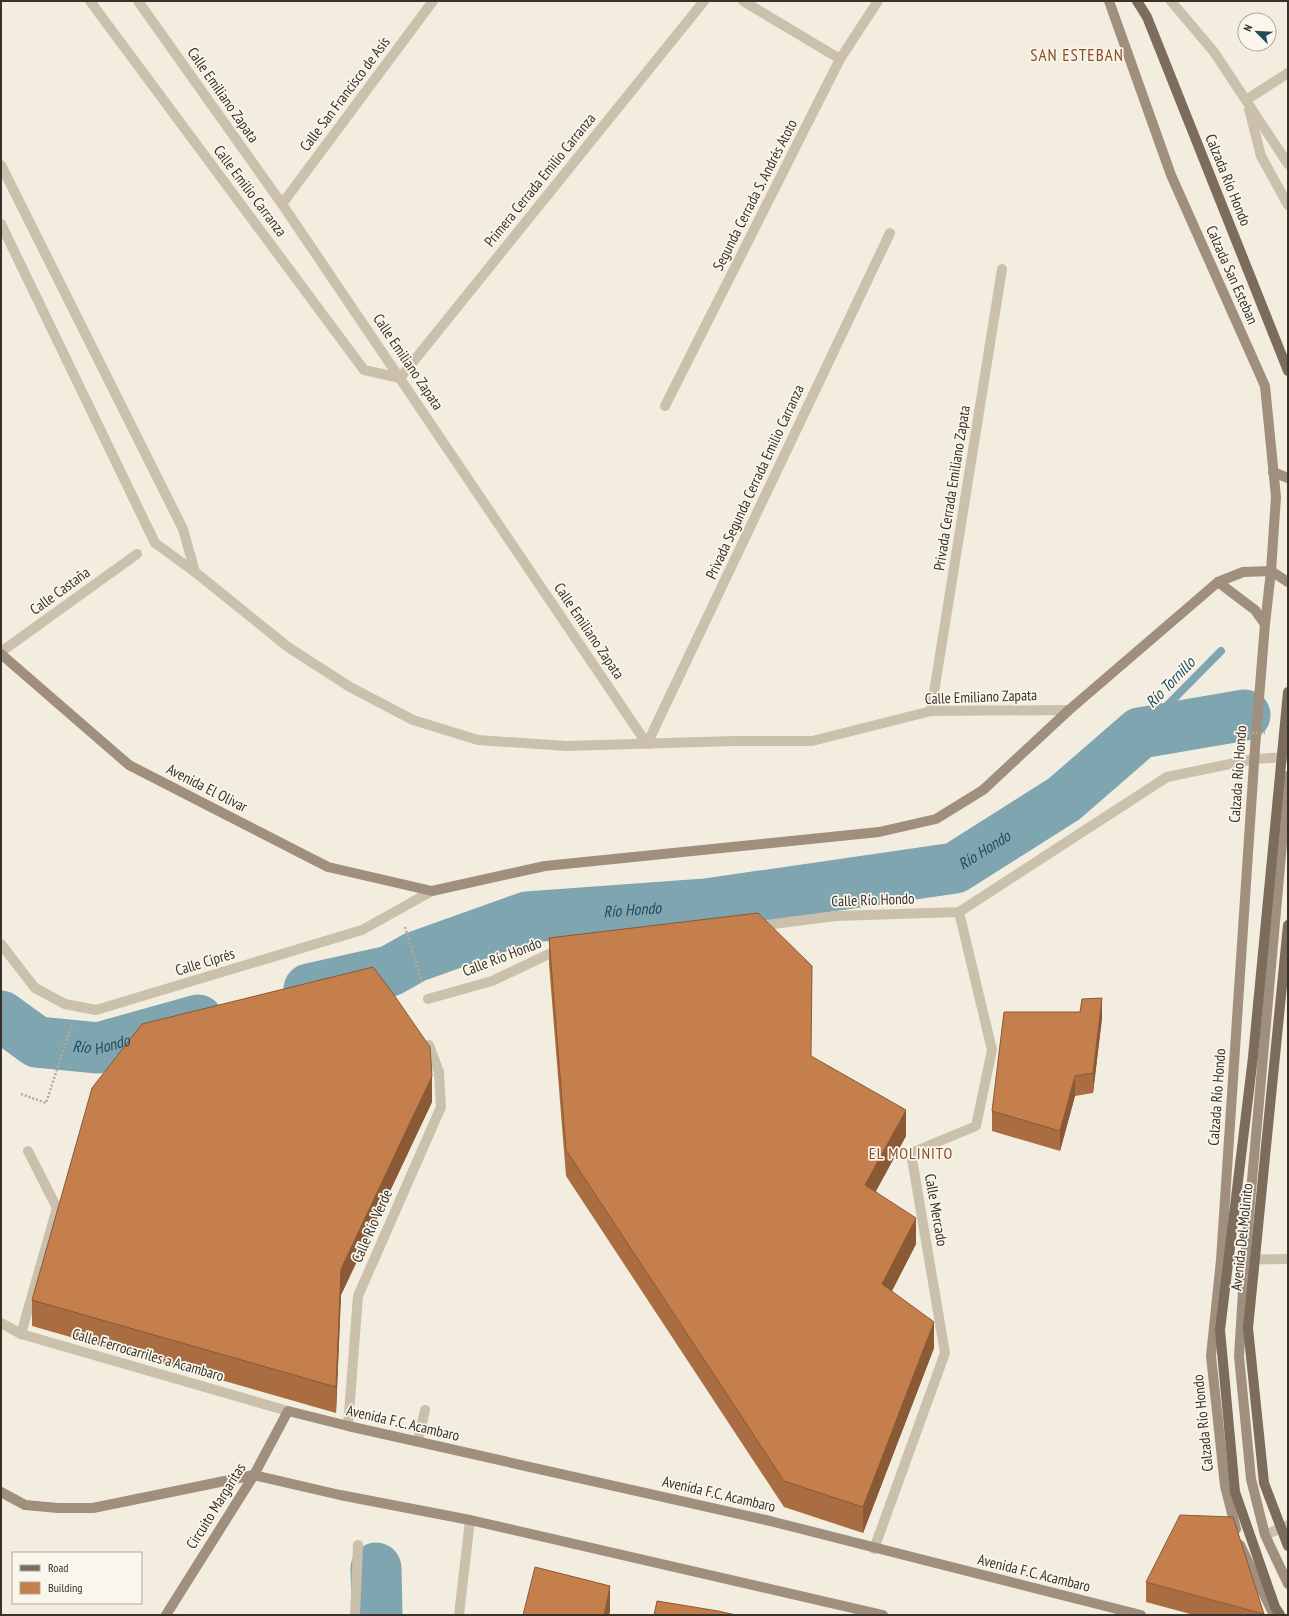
<svg xmlns="http://www.w3.org/2000/svg" width="1289" height="1616" font-family="'PT Sans Narrow',sans-serif">
  <style>
    .lines { fill: none; stroke-linecap: round; stroke-linejoin: round }
    .stream { stroke: #7ea5b0; stroke-width: 8 }
    .river { stroke: #7ea5b0; stroke-width: 51 }
    .path { stroke: #b7aa95; stroke-width: 2.5; stroke-dasharray: 2 2; stroke-linecap: butt }
    .lane { stroke: #cbc0ab; stroke-width: 10 }
    .street { stroke: #cbc0ab; stroke-width: 10 }
    .secondary { stroke: #9f8f7c; stroke-width: 10 }
    .primary { stroke: #7b6c5c; stroke-width: 10 }
    .path-bridge { stroke: #b7aa95; stroke-width: 2.5; stroke-dasharray: 2 2; stroke-linecap: butt }
    .primary-bridge { stroke: #7b6c5c; stroke-width: 10 }
    .wall { fill: #a96d41 }
    .shaded-wall { fill: #8a5935 }
    .building { fill: #c57f4c; stroke: #8a5935 }
    .labels { text-anchor: middle; stroke-width: 3.5; stroke-linejoin: round; paint-order: stroke }
    .street-label { font-size: 15px; fill: #39322a; stroke: #faf6ec }
    .water-label { font-size: 16px; font-style: italic; fill: #204c5b; stroke: #faf6ec }
    .neighbourhood-label { font-size: 16px; letter-spacing: 1px; fill: #884d24; stroke: #faf6ec }
    .quarter-label { font-size: 17px; letter-spacing: 1px; fill: #884d24; stroke: #faf6ec }
  </style>
  <rect width="100%" height="100%" fill="#f3ede0"/>
  <g class="lines">
    <polyline class="stream" points="1140,733 1221,651"/>
    <g class="river">
      <path id="s1" d="M 309,989 L 390,971 L 415,957 L 527,917 L 706,904 L 955,868 L 1064,799 L 1140,733 L 1245,715"/>
      <path id="s2" d="M 1,1016 L 37,1042 L 98,1048 L 198,1020"/>
      <polyline points="376,1568 377,1615"/>
    </g>
    <g class="path">
      <polyline points="405,927 422,982"/>
      <polyline points="21,1094 46,1103 72,1024"/>
    </g>
    <g class="lane">
      <polyline points="1171,1 1214,52 1288,164"/>
      <polyline points="1246,100 1288,73"/>
      <polyline points="1249,109 1261,156 1288,205"/>
    </g>
    <g class="street">
      <polyline points="90,1 364,370 400,378 704,1"/>
      <polyline points="138,1 282,204 647,744"/>
      <polyline points="743,1 840,59"/>
      <polyline points="1,165 183,529 195,572"/>
      <polyline points="282,204 433,1"/>
      <polyline points="1,224 155,543 195,572 288,647 350,687 413,720 478,740 567,746 734,741 812,741 931,711 1069,710"/>
      <polyline points="665,406 840,59 878,1"/>
      <polyline points="1,652 137,554"/>
      <polyline points="931,711 1002,269"/>
      <polyline points="647,744 890,233"/>
      <polyline points="758,926 836,916 959,912 1167,777 1254,759 1288,757"/>
      <polyline points="1,944 35,988 65,1004 96,1010 362,930 432,891"/>
      <polyline points="428,999 492,981 549,954 562,952"/>
      <polyline points="1221,1260 1288,1259"/>
      <polyline points="1,1323 21,1334 288,1411"/>
      <polyline points="21,1334 57,1208 28,1151"/>
      <polyline points="348,1426 358,1296 441,1107 439,1072 429,1045"/>
      <polyline points="418,1441 425,1410"/>
      <polyline points="1265,1535 1288,1525"/>
      <polyline points="874,1549 945,1353 911,1153 976,1126 992,1050 959,912"/>
      <polyline points="355,1615 358,1545"/>
      <polyline points="459,1615 470,1520"/>
    </g>
    <g class="secondary">
      <polyline points="1109,1 1171,175 1265,386 1276,497 1271,571 1265,624 1255,748 1221,1260 1211,1356 1225,1486 1236,1529"/>
      <polyline points="1273,472 1288,478"/>
      <polyline points="1271,571 1288,582"/>
      <polyline points="1218,582 1255,610 1265,624"/>
      <polyline points="1,654 129,765 328,867 432,891 545,866 879,832 936,819 983,790 1069,710 1218,582 1243,572 1271,571"/>
      <polyline points="1288,776 1245,1259 1239,1356 1251,1479 1265,1535 1288,1584"/>
      <polyline points="1,1492 25,1505 58,1508 93,1508 254,1475 340,1495 470,1520 883,1615"/>
      <polyline points="1240,1545 1273,1613"/>
      <polyline points="166,1615 254,1475 288,1411 348,1426 770,1521 1141,1615"/>
    </g>
    <polyline class="primary" points="1137,1 1147,17 1288,371"/>
    <polyline class="path-bridge" points="1240,733 1265,733"/>
    <g class="primary-bridge">
      <polyline points="1288,925 1248,1328 1264,1483 1288,1546"/>
      <polyline points="1280,1615 1275,1607 1235,1492 1220,1330 1253,1057 1288,692"/>
    </g>
  </g>
  <g class="wall">
    <polygon points="549,938 811,1056 906,1136 876,1191 916,1244 892,1291 934,1348 863,1533 784,1507 566,1176 549,964"/>
    <polygon points="1102,1018 1093,1093 1075,1096 1060,1151 992,1131 992,1111"/>
    <polygon points="432,1102 341,1295 336,1413 32,1326 32,1300"/>
    <polygon points="1146,1582 1264,1614 1264,1615 1194,1615 1146,1602"/>
  </g>
  <g class="shaded-wall">
    <polygon points="1102,998 1102,1018 1093,1093 1093,1073"/>
    <polygon points="432,1076 432,1102 341,1295 336,1413 336,1387 341,1269"/>
    <polygon points="1075,1076 1075,1096 1060,1151 1060,1131"/>
    <polygon points="906,1110 906,1136 865,1211 865,1185"/>
    <polygon points="916,1218 916,1244 882,1310 882,1284"/>
    <polygon points="934,1322 934,1348 863,1533 863,1507"/>
    <polygon points="610,1586 610,1612 609,1615 604,1615"/>
  </g>
  <g class="building">
    <polygon points="758,913 812,966 811,1056 906,1110 865,1185 916,1218 882,1284 934,1322 863,1507 784,1481 566,1150 549,938"/>
    <polygon points="373,967 392,992 430,1047 432,1076 341,1269 336,1387 32,1300 92,1088 142,1024"/>
    <polygon points="1102,998 1093,1073 1075,1076 1060,1131 992,1111 1004,1012 1080,1012 1082,999"/>
    <polygon points="1180,1515 1233,1517 1264,1614 1146,1582"/>
    <polygon points="535,1567 610,1586 604,1615 523,1615"/>
    <polygon points="657,1601 718,1611 736,1615 654,1615"/>
  </g>
  <g class="labels">
    <g class="street-label">
      <text transform="translate(345 94) rotate(-53)" y="5">Calle San Francisco de Asís</text>
      <text transform="translate(223 95) rotate(55)" y="5">Calle Emiliano Zapata</text>
      <text transform="translate(540 180) rotate(-51)" y="5">Primera Cerrada Emilio Carranza</text>
      <text transform="translate(1228 180) rotate(68)" y="5">Calzada Río Hondo</text>
      <text transform="translate(250 191) rotate(53)" y="5">Calle Emilio Carranza</text>
      <text transform="translate(755 195) rotate(-63)" y="5">Segunda Cerrada S. Andrés Atoto</text>
      <text transform="translate(1232 275) rotate(66)" y="5">Calzada San Esteban</text>
      <text transform="translate(408 362) rotate(56)" y="5">Calle Emiliano Zapata</text>
      <text transform="translate(755 482) rotate(-65)" y="5">Privada Segunda Cerrada Emilio Carranza</text>
      <text transform="translate(952 488) rotate(-81)" y="5">Privada Cerrada Emiliano Zapata</text>
      <text transform="translate(60 591) rotate(-36)" y="5">Calle Castaña</text>
      <text transform="translate(589 631) rotate(56)" y="5">Calle Emiliano Zapata</text>
      <text transform="translate(981 697) rotate(-2)" y="5">Calle Emiliano Zapata</text>
      <text transform="translate(1238 774) rotate(-86)" y="5">Calzada Río Hondo</text>
      <text transform="translate(207 788) rotate(27)" y="5">Avenida El Olivar</text>
      <text transform="translate(873 900) rotate(-2)" y="5">Calle Río Hondo</text>
      <text transform="translate(502 957) rotate(-21)" y="5">Calle Río Hondo</text>
      <text transform="translate(205 962) rotate(-17)" y="5">Calle Ciprés</text>
      <text transform="translate(1217 1097) rotate(-86)" y="5">Calzada Río Hondo</text>
      <text transform="translate(936 1210) rotate(80)" y="5">Calle Mercado</text>
      <text transform="translate(372 1226) rotate(-66)" y="5">Calle Río Verde</text>
      <text transform="translate(1242 1237) rotate(-84)" y="5">Avenida Del Molinito</text>
      <text transform="translate(148 1355) rotate(16)" y="5">Calle Ferrocarriles a Acambaro</text>
      <text transform="translate(403 1423) rotate(13)" y="5">Avenida F.C. Acambaro</text>
      <text transform="translate(1203 1423) rotate(-96)" y="5">Calzada Río Hondo</text>
      <text transform="translate(719 1494) rotate(13)" y="5">Avenida F.C. Acambaro</text>
      <text transform="translate(216 1506) rotate(-58)" y="5">Circuito Margaritas</text>
      <text transform="translate(1034 1573) rotate(14)" y="5">Avenida F.C. Acambaro</text>
    </g>
    <g class="water-label">
      <text transform="translate(1170 682) rotate(-46)" y="6">Río Tornillo</text>
      <text dy="6" stroke="none"><textPath href="#s1" startOffset="696">Río Hondo</textPath></text>
      <text dy="6" stroke="none"><textPath href="#s1" startOffset="336">Río Hondo</textPath></text>
      <text dy="6" stroke="none"><textPath href="#s2" startOffset="109">Río Hondo</textPath></text>
    </g>
    <g class="neighbourhood-label">
      <text x="911" y="1159">EL MOLINITO</text>
    </g>
    <g class="quarter-label">
      <text x="1077" y="61">SAN ESTEBAN</text>
    </g>
  </g>
  <rect width="1289" height="1616" fill="none" stroke="#39322a" stroke-width="4"/>
  <rect x="12" y="1552" width="130" height="52" fill="#faf6ec" stroke="#ada89e"/>
  <rect x="20" y="1565" width="20" height="6" fill="#7b6c5c" stroke="#ada89e"/>
  <text x="48" y="1572" font-size="12" fill="#39322a">Road</text>
  <rect x="20" y="1582" width="20" height="12" fill="#c57f4c" stroke="#ada89e"/>
  <text x="48" y="1592" font-size="12" fill="#39322a">Building</text>
  <g transform="translate(1257 32) rotate(294)"><circle r="19" fill="#faf6ec" stroke="#ada89e"/>
  <path d="M0-3L7 15L0 10L-7 15Z" fill="#204c5b"/>
  <text y="-6" font-size="11" font-weight="bold" text-anchor="middle" fill="#39322a">N</text>
  </g>
</svg>
